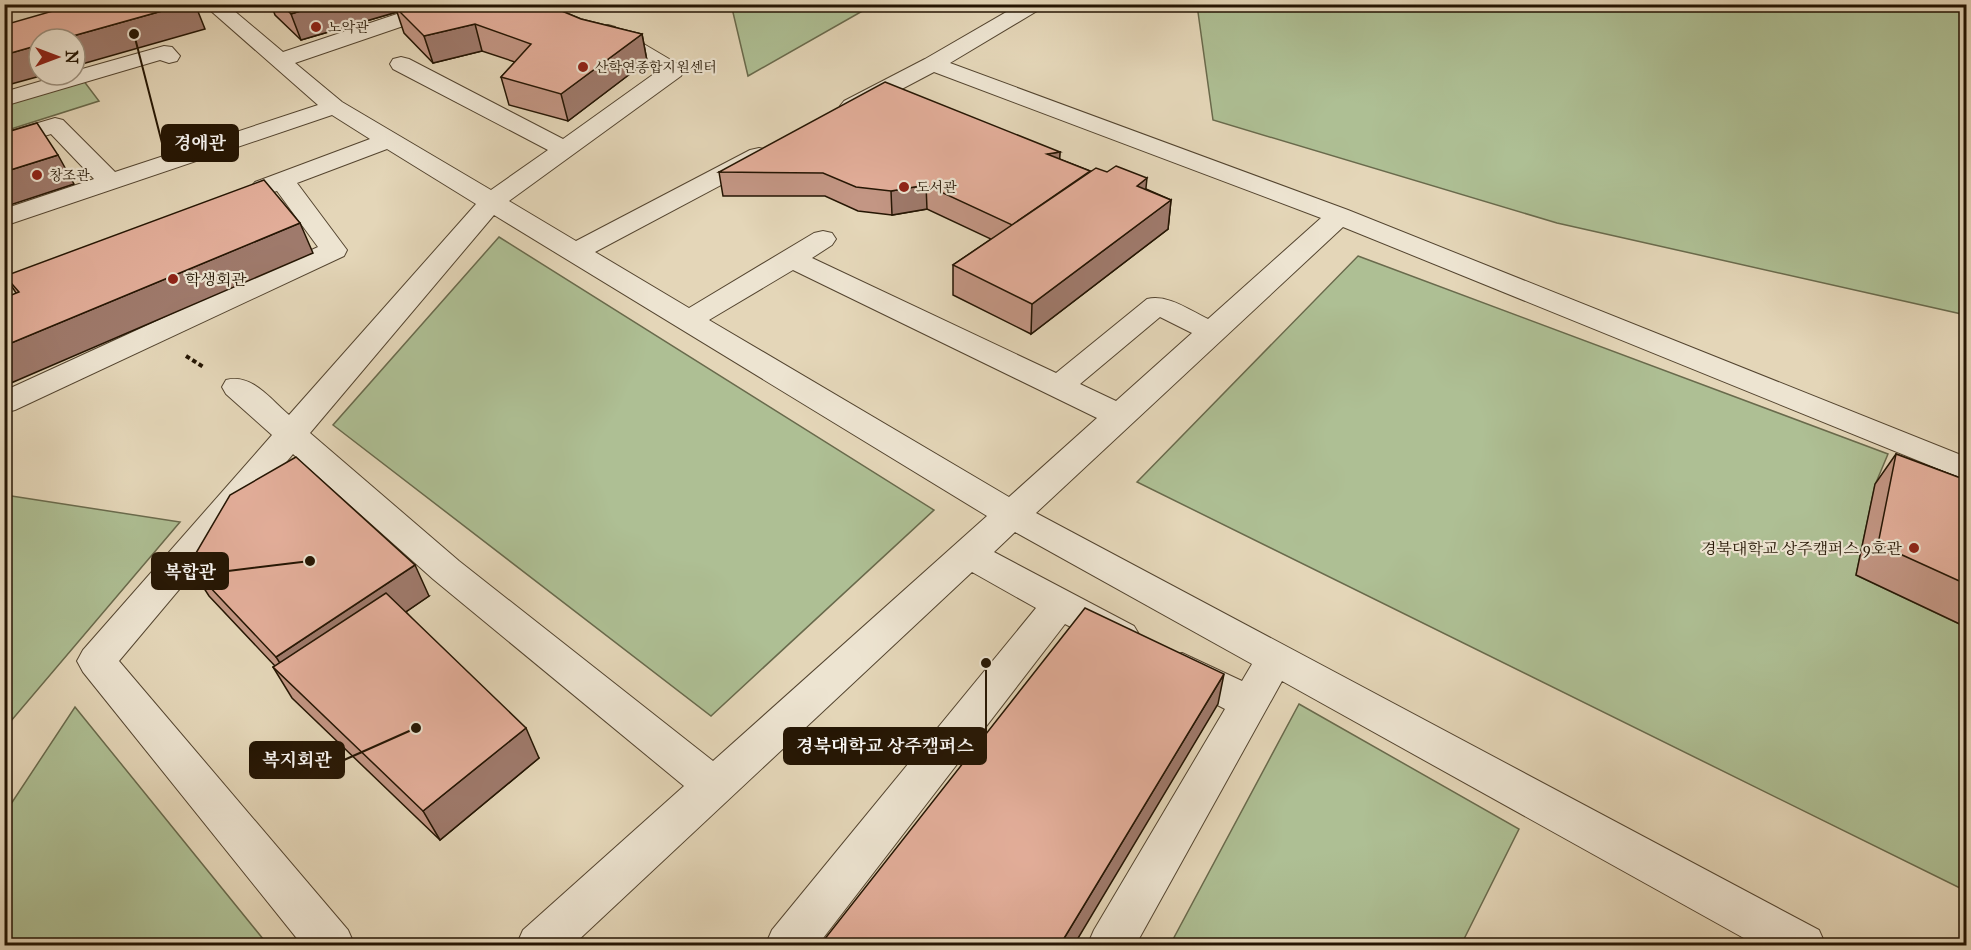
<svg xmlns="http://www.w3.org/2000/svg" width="1971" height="950" font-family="'IM FELL Great Primer','Noto Serif KR',serif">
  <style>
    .green { fill: #aebf94; stroke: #696a4c; stroke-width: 1.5 }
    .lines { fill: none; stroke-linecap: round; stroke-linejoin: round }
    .minor-casing { stroke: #544530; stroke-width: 2 }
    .path { stroke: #241503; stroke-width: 4; stroke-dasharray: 4.5 3; stroke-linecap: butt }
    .minor { fill: #ede4d1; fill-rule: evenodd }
    .wall { fill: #c39684; stroke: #241503; stroke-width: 1.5 }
    .shaded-wall { fill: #9f7a6c; stroke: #241503; stroke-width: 1.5 }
    .building { fill: #e3ae9a; stroke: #241503; stroke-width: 1.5 }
    .poi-dot { fill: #8f2418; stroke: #ede4d1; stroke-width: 2 }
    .labels { text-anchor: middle; stroke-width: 4.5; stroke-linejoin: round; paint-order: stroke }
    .far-poi-label { font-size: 14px; fill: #241503; stroke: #ede4d1; text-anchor: start }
    .poi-label { font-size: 16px; fill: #241503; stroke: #ede4d1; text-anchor: start }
    .leader { fill: none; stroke: #241503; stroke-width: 2 }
    .callout-dot { fill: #241503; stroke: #ede4d1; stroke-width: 2 }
    .callout { fill: #241503; stroke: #241503; stroke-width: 2 }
    .callout-label { font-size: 18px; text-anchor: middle; font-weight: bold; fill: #fff }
  </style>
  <rect width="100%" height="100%" fill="#e4d6b8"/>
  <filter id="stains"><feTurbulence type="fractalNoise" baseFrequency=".00333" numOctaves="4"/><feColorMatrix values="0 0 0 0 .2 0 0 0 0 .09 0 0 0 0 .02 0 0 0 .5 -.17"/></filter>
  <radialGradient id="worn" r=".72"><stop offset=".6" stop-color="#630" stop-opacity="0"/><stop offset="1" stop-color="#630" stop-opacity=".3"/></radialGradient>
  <g class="green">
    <polygon points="731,4 873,4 873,5 748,76"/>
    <polygon points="1197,5 1966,5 1966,315 1557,223 1213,120"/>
    <polygon points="80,76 99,101 11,129 5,112 5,99"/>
    <polygon points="499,237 934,510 711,716 333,425"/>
    <polygon points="1358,256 1888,454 1875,485 1856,575 1966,627 1966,891 1137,482"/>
    <polygon points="5,495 180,522 5,728 4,495"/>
    <polygon points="1299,704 1519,829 1461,945 1170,945"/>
    <polygon points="75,707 268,945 5,945 5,813"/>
  </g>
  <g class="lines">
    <g class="minor-casing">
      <g id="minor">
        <path d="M 203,4 L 226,4 L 283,52 L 427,4 L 459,4 L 456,8 L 295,63 L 342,102 L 491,190 L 548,150 L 393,69 L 390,64 L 393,59 L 401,57 L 409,59 L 563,139 L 658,71 L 601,35 L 597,31 L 601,27 L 608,25 L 615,27 L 681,66 L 684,71 L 681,76 L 509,201 L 576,241 L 750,150 L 759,148 L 768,150 L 771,155 L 768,160 L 595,252 L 689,308 L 814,233 L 823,231 L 832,233 L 836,239 L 832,245 L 812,258 L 1056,373 L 1147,299 C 1168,294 1189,310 1208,319 L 1321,218 L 934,72 L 860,111 L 852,113 L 844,111 L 840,106 L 844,101 L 925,59 L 1020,4 L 1045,4 L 1042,8 L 950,63 L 1348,210 L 1966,457 L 1966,480 L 1343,227 L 1036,513 L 1819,930 L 1826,946 L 1758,946 L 1282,681 L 1135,946 L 1087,946 L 1094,930 L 1225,709 L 1168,679 L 1163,668 L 1168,657 L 1182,653 L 1242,681 L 1252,664 L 1015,532 L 994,552 L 1134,626 L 1140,636 L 1134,646 L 1121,651 L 1108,646 L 1065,624 L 817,946 L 765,946 L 772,930 L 1036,608 L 972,572 L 572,946 L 516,946 L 523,930 L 684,786 L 433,579 L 293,454 L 119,661 L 348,930 L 355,946 L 303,946 L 83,672 L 77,661 L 83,650 L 272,435 L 226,394 L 222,387 L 226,380 C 252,373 271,400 289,415 L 476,204 L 387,149 L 297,183 L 347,250 L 344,256 L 15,410 L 4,413 L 4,391 L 318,247 L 277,191 L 264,195 L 255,192 L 251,187 L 255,182 L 370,139 L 332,115 L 4,226 L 4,209 L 94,179 L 51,134 L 4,148 L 4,133 L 55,118 L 63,120 L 115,172 L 318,105 ZM 494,215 L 987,516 L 713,761 L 459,561 L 310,433 ZM 793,270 L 1097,418 L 1009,497 L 709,320 ZM 1160,317 L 1192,333 L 1116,401 L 1080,384 Z"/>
        <polygon points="164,46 172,47 180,56 177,61 169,63 160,60 4,106 4,92 62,75 75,75 75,71"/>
      </g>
    </g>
    <polyline class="path" points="186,356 205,368"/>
    <use href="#minor" class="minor"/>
  </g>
  <g class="wall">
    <polygon points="271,4 545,4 581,19 642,34 647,61 568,121 509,105 501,77 515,62 482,51 433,63 404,33 397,12 301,40 275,15"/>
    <polygon points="1060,152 1059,159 1090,171 1146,189 1171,200 1168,229 1031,334 953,295 953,265 991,239 927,209 892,215 858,211 825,196 723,196 719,172"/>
    <polygon points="313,253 16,293 5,276"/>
    <polygon points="1896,454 1966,480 1966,627 1856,575 1875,484"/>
    <polygon points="189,565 429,596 406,612 539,758 440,840 292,698 273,667 275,666 209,596"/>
  </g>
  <g class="shaded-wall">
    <polygon points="187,4 195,4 205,29 75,66 75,39 62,39"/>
    <polygon points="323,4 421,4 395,7 397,12 301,40 291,14"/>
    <polygon points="475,24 482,51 433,63 424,36"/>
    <polygon points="642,34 647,61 568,121 561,94"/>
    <polygon points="39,45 39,75 44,75 4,86 4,55"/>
    <polygon points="1060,152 1059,175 1047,154"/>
    <polygon points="58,155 74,184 4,207 4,172"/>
    <polygon points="1147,178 1144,207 1137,186"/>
    <polygon points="926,185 927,209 892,215 891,191"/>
    <polygon points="1171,200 1168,229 1031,334 1032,304"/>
    <polygon points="300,223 313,253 4,386 4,346"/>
    <polygon points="415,565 429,596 295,687 276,657"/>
    <polygon points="1224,674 1218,704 1074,945 1060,945"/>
    <polygon points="526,728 539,758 440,840 423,811"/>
  </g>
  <g class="building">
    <polygon points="77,4 187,4 62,39 39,39 39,45 4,55 4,25"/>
    <polygon points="281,4 323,4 291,14"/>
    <polygon points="406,4 545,4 581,19 642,34 561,94 501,77 531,44 475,24 424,36 395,7"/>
    <polygon points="885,82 1060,152 1047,154 1090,171 1012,225 926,185 891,191 856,187 823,173 719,172"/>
    <polygon points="37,123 58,155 4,172 4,133"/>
    <polygon points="1116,166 1147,178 1137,186 1171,200 1032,304 953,265 1096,168 1107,172"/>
    <polygon points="264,180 300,223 4,346 4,298 19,292 5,276"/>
    <polygon points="1896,454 1966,480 1966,584 1878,544"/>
    <polygon points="296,457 415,565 276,657 189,565 230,495"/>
    <polygon points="386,593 526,728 423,811 273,667"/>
    <polygon points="1085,608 1224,674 1060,945 820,945"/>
  </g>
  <g class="poi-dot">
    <circle cx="316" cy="27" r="6"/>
    <circle cx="583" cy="67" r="6"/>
    <circle cx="37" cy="175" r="6"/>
    <circle cx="904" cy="187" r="6"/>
    <circle cx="173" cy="279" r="6"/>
    <circle cx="1914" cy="548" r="6"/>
  </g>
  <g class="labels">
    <g class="far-poi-label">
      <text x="328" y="32">노악관</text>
      <text x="595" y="72">산학연종합지원센터</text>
      <text x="49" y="180">창조관</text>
      <text x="916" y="192">도서관</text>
    </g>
    <g class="poi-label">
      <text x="185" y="285">학생회관</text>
      <text x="1902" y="554" text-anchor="end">경북대학교 상주캠퍼스 9호관</text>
    </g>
  </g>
  <path class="leader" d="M134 34L162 143M310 561L228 571M986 663L986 746M416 728L344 760"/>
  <g class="callout-dot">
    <circle cx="134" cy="34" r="6"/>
    <circle cx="310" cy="561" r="6"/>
    <circle cx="986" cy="663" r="6"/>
    <circle cx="416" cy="728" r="6"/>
  </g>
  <g class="callout">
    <rect x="162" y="125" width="76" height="36" rx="6"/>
    <rect x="152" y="553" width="76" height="36" rx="6"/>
    <rect x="784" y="728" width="202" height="36" rx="6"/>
    <rect x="250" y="742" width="94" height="36" rx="6"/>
  </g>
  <g class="callout-label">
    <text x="200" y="149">경애관</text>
    <text x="190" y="578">복합관</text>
    <text x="885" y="752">경북대학교 상주캠퍼스</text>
    <text x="297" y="766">복지회관</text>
  </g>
  <rect width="1971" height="950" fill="none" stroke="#e4d6b8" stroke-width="24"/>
  <rect x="6" y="6" width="1959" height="938" fill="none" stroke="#241503" stroke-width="3"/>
  <rect x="12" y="12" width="1947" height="926" fill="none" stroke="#241503" stroke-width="1.5"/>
  <g transform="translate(57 57) rotate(90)"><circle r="28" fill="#ede4d1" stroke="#9d917f" stroke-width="1.5"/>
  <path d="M0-4.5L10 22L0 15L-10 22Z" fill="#8f2418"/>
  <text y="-9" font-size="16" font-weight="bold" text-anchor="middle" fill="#241503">N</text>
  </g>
  <rect width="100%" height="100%" filter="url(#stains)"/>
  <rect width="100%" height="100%" fill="url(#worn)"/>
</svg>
